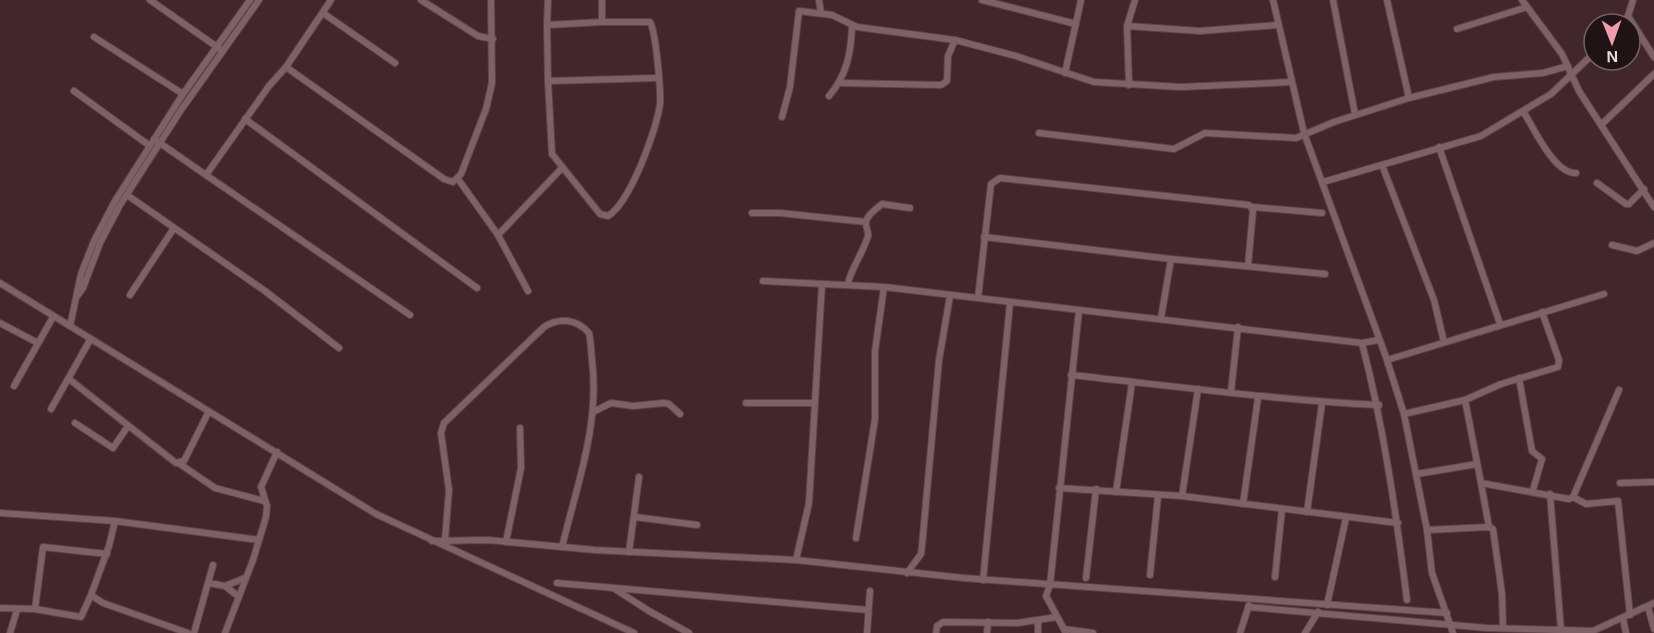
<svg xmlns="http://www.w3.org/2000/svg" width="1654" height="633" font-family="Helvetica,sans-serif">
  <style>
    .lines { fill: none; stroke-linecap: round; stroke-linejoin: round }
    .minor-casing { stroke: #5a4449; stroke-width: 8 }
    .minor { stroke: #806067; stroke-width: 6 }
  </style>
  <rect width="100%" height="100%" fill="#41262c"/>
  <g class="lines">
    <g class="minor-casing">
      <g id="minor">
        <polyline points="150,0 220,49"/>
        <polyline points="421,0 478,36 493,39"/>
        <polyline points="548,0 547,25 602,22 602,0"/>
        <polyline points="819,0 821,13"/>
        <polyline points="982,0 1076,24"/>
        <polyline points="1273,0 1304,133 1386,357 1404,414 1427,530 1432,573 1453,633"/>
        <polyline points="1333,0 1355,114"/>
        <polyline points="1387,0 1409,98"/>
        <polyline points="1522,0 1562,54 1579,91 1654,207"/>
        <polyline points="323,13 395,63"/>
        <polyline points="1628,16 1654,57"/>
        <polyline points="1621,24 1628,16 1633,0"/>
        <polyline points="547,25 548,81 658,78"/>
        <polyline points="1127,26 1200,31 1277,25"/>
        <polyline points="1457,29 1527,7"/>
        <polyline points="94,37 183,94"/>
        <polyline points="286,67 331,0"/>
        <polyline points="1065,73 1081,0"/>
        <path d="M 548,81 L 552,154 L 600,214 L 608,216 C 630,203 657,129 660,104 C 661,91 656,32 650,22 L 602,22"/>
        <polyline points="840,83 941,85 947,81 948,56 955,40"/>
        <polyline points="1129,85 1127,26 1135,0"/>
        <polyline points="74,91 150,146"/>
        <path d="M 829,96 C 847,75 851,53 852,26"/>
        <path d="M 1523,111 C 1534,128 1554,174 1576,173"/>
        <polyline points="782,117 790,87 799,11 832,15 857,27 955,40 1016,56 1094,82 1181,87 1292,82"/>
        <polyline points="245,119 477,288"/>
        <polyline points="1601,125 1654,74"/>
        <polyline points="1039,133 1174,149 1205,133 1296,138 1334,122 1409,98 1494,77 1543,73 1568,66"/>
        <polyline points="154,139 206,175 269,86 286,67 444,179 453,182 461,174 486,109 492,83 491,0"/>
        <polyline points="1439,147 1500,324"/>
        <polyline points="1382,165 1434,300 1444,342"/>
        <polyline points="206,175 410,315"/>
        <polyline points="458,179 498,235 528,291"/>
        <polyline points="1323,182 1481,136 1551,94 1594,53"/>
        <polyline points="1597,183 1626,204 1629,204 1644,189"/>
        <polyline points="127,195 265,291 339,348"/>
        <polyline points="1253,207 1322,213"/>
        <polyline points="752,213 780,213 866,222"/>
        <polyline points="498,235 562,168"/>
        <polyline points="984,237 1171,259"/>
        <polyline points="1612,245 1637,251 1654,243"/>
        <polyline points="763,281 884,287 1362,343 1379,340"/>
        <polyline points="0,283 376,514 634,633"/>
        <path d="M 848,285 C 848,274 864,251 868,236 C 869,232 865,226 866,222 C 867,215 877,208 882,204 L 910,208"/>
        <polyline points="78,295 83,288 100,243 120,205 181,110 259,0"/>
        <polyline points="130,295 174,228"/>
        <polyline points="978,298 991,184 1000,178 1249,205 1253,210 1248,266"/>
        <polyline points="1161,318 1171,259 1325,274"/>
        <polyline points="0,323 38,343"/>
        <polyline points="70,326 81,274 94,241 115,201 183,94 250,0"/>
        <path d="M 1362,343 C 1384,428 1396,513 1407,600"/>
        <polyline points="1387,360 1604,294"/>
        <path d="M 1071,375 C 1174,386 1275,400 1379,405"/>
        <polyline points="1519,378 1532,451 1542,459 1533,490"/>
        <polyline points="69,379 176,463 184,461 208,413"/>
        <polyline points="14,386 53,317"/>
        <polyline points="1231,392 1238,327"/>
        <polyline points="1465,400 1481,483 1569,499 1573,497 1586,504 1618,501 1630,615"/>
        <polyline points="746,403 814,403"/>
        <polyline points="51,409 90,340"/>
        <polyline points="593,412 611,403 633,406 664,403 669,404 680,414"/>
        <polyline points="1404,414 1465,400 1501,384 1558,367 1559,360 1542,312"/>
        <polyline points="75,423 113,448 128,426"/>
        <polyline points="180,464 215,488 264,501"/>
        <polyline points="1417,474 1477,464"/>
        <polyline points="1481,483 1489,527"/>
        <polyline points="1620,483 1654,482"/>
        <polyline points="1059,488 1182,496 1398,523"/>
        <polyline points="1116,492 1132,383"/>
        <polyline points="1550,494 1561,630"/>
        <polyline points="1182,496 1198,389"/>
        <polyline points="1573,497 1619,390"/>
        <polyline points="1243,504 1258,398"/>
        <polyline points="1307,512 1322,403"/>
        <polyline points="0,513 115,521 259,540"/>
        <polyline points="635,517 697,525"/>
        <polyline points="115,521 109,546 91,595 103,603 188,633"/>
        <polyline points="1427,530 1489,527 1493,529 1502,594 1503,628"/>
        <polyline points="856,538 875,419 875,351 884,287"/>
        <path d="M 445,540 L 449,490 L 441,433 L 444,423 L 544,327 C 559,317 577,319 589,333 C 591,341 591,351 592,360 C 600,424 577,485 562,547"/>
        <polyline points="432,541 488,540 595,550 796,560 964,578 1447,613"/>
        <polyline points="506,542 521,468 520,428"/>
        <polyline points="629,552 639,477"/>
        <polyline points="796,560 809,503 822,284"/>
        <polyline points="907,573 921,554 922,546 939,360 950,296"/>
        <polyline points="1150,575 1158,496"/>
        <polyline points="1275,577 1282,509"/>
        <polyline points="1086,578 1096,489"/>
        <polyline points="983,580 1010,303"/>
        <polyline points="209,583 225,586 238,596"/>
        <polyline points="557,583 868,610"/>
        <polyline points="225,586 245,578"/>
        <polyline points="615,589 649,611 689,633"/>
        <polyline points="1327,605 1346,518"/>
        <polyline points="1248,607 1487,628 1593,631 1654,603"/>
        <polyline points="1648,607 1654,629"/>
        <polyline points="0,608 35,609 81,617 91,595"/>
        <polyline points="35,609 43,547 107,554"/>
        <polyline points="1623,618 1626,633"/>
        <polyline points="1064,629 1093,633"/>
        <polyline points="10,633 17,610"/>
        <polyline points="194,633 213,565"/>
        <polyline points="225,633 253,560 266,517 267,506 261,487 277,452"/>
        <polyline points="867,633 870,591"/>
        <polyline points="936,633 937,626 943,622 1017,623 1057,617"/>
        <polyline points="987,633 988,622"/>
        <polyline points="1038,633 1038,620"/>
        <polyline points="1066,633 1046,596 1050,585 1079,310"/>
        <polyline points="1240,633 1249,605"/>
        <polyline points="1305,633 1318,612"/>
      </g>
    </g>
    <use href="#minor" class="minor"/>
  </g>
  <g transform="translate(1612 42) rotate(179)"><circle r="28" fill="#1f1316" stroke="#726366" stroke-width="1.5"/>
  <path d="M0-4.5L10 22L0 15L-10 22Z" fill="#f29aae"/>
  <text y="-9" font-size="16" font-weight="bold" text-anchor="middle" fill="#efdcdf">N</text>
  </g>
</svg>
